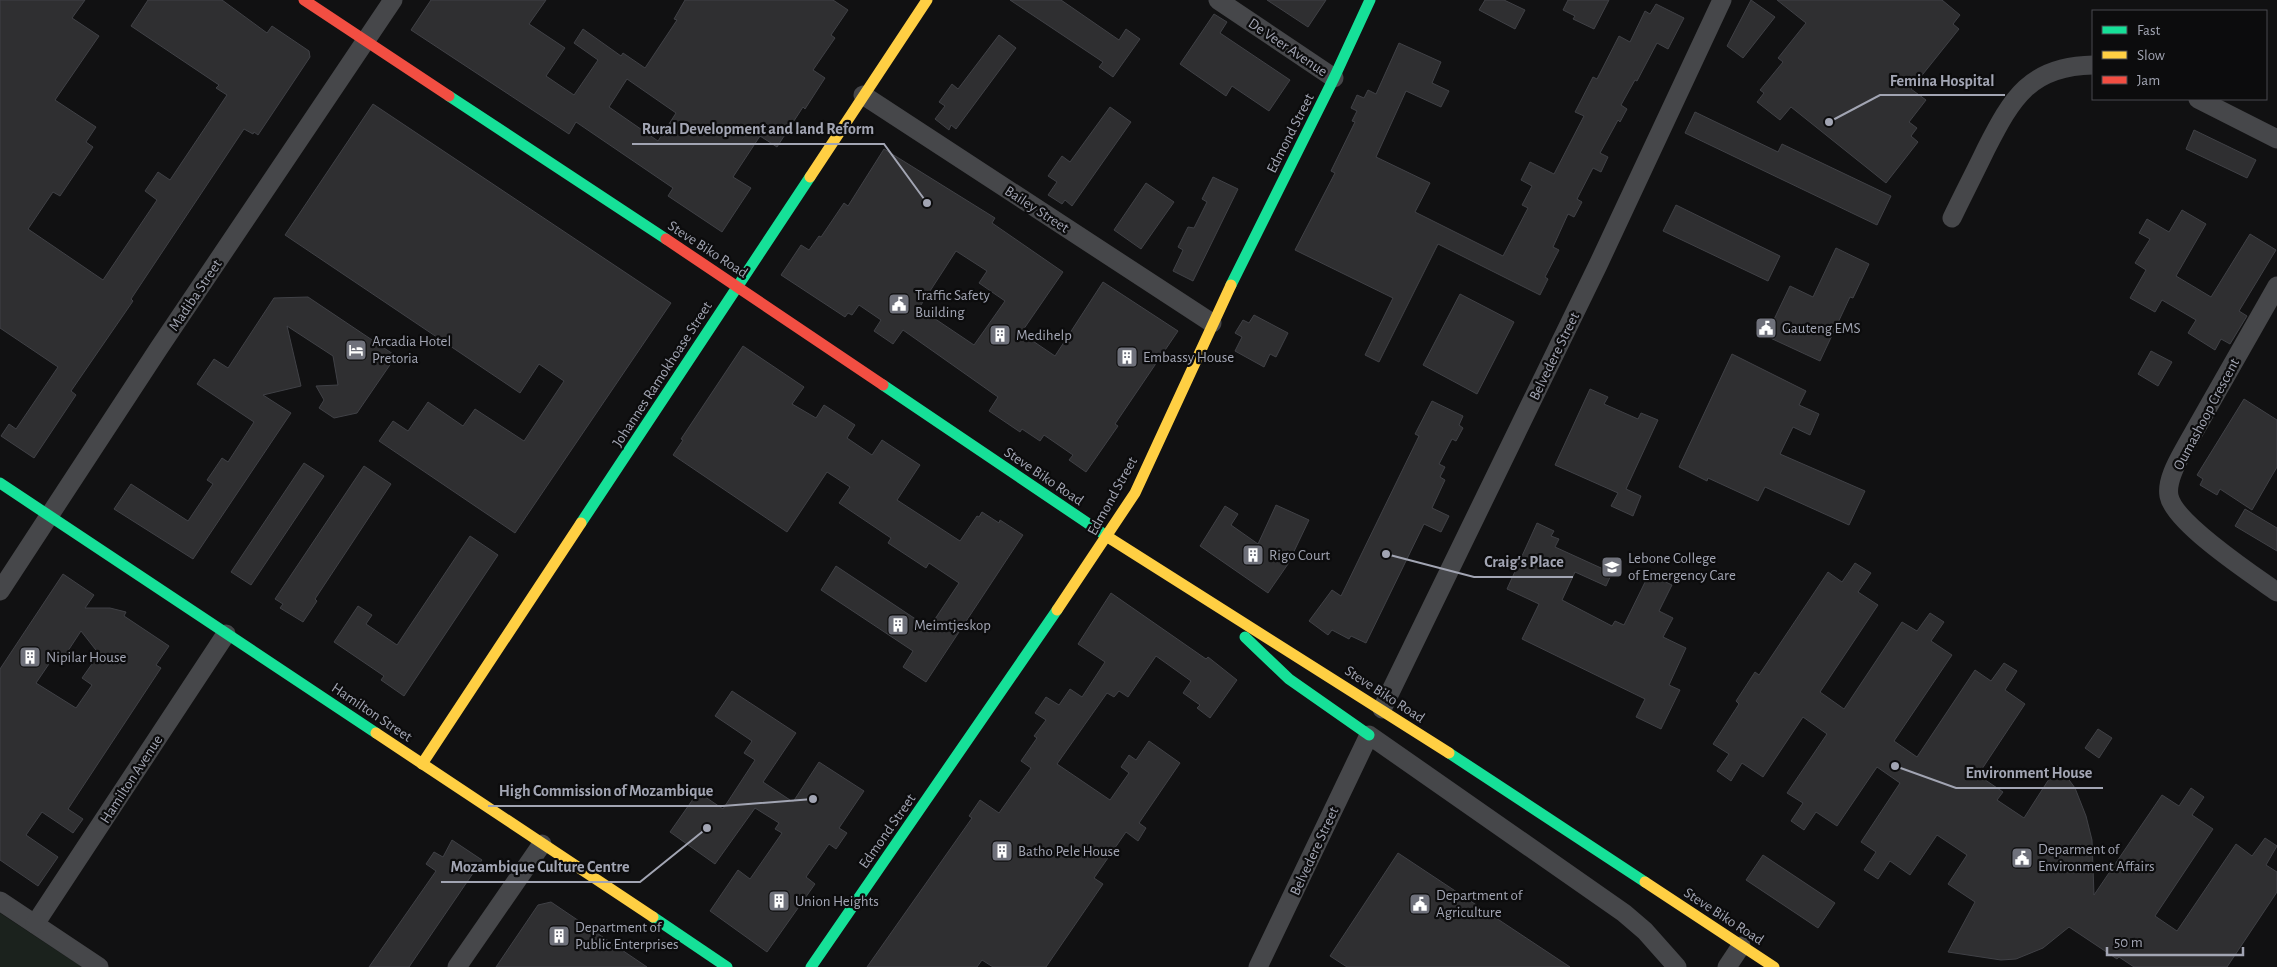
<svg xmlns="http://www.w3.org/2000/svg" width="2277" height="967" font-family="'Alegreya Sans',sans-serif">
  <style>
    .green { fill: #1b221d }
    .building { fill: #2f2f31; stroke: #404146; fill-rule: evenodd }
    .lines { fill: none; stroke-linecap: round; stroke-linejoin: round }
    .street { stroke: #46474a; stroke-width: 19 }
    .fast { stroke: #16e098; stroke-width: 11 }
    .slow { stroke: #ffcf43; stroke-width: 11 }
    .jam { stroke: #f24e42; stroke-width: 11 }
    .labels { text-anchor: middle; stroke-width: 4.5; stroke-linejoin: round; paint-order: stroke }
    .street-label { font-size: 15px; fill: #a2a5b3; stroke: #0c0c0d }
    .poi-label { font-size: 15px; fill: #a2a5b3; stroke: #0c0c0d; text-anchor: start }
    .leader { fill: none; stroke: #a2a5b3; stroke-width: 2 }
    .callout-dot { fill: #a2a5b3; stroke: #0c0c0d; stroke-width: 2 }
    .callout-label { font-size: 16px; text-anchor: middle; font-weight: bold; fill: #a2a5b3; stroke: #0c0c0d; stroke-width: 4.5; stroke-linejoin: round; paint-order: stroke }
  </style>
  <rect width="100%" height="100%" fill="#111112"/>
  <polygon class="green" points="0,913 82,967 0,967"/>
  <g class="building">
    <polygon points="0,0 85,0 72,18 99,36 55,100 96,127 86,142 93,147 60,196 53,192 28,229 103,280 157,200 145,191 158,172 170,180 227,95 216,88 219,85 131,26 148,0 222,0 267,33 272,26 309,51 310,57 258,135 254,132 253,134 244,129 131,299 133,301 71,391 76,395 34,458 1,436 9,424 16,429 58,367 0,328"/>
    <path d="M 431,0 L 546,0 L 529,24 L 565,48 L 546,76 L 574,95 L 598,60 L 574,43 L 583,29 L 621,56 L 623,53 L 645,68 L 677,20 L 674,19 L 685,0 L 833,0 L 848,10 L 831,35 L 835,38 L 813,70 L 825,78 L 805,109 L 803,107 L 777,147 L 760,136 L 733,177 L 751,188 L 722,232 L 668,196 L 673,188 L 576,122 L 569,134 L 411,30 ZM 627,79 L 676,113 L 658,141 L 609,107 Z"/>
    <polygon points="1010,0 1061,0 1119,40 1126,29 1140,39 1113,77 1099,67 1103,62"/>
    <polygon points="1267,0 1326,0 1308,27"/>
    <polygon points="1485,0 1504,0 1525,10 1515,29 1479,10"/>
    <polygon points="1568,0 1609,0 1594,29 1573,19 1575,16 1563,10"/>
    <polygon points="1751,0 1775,17 1743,58 1727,46"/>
    <polygon points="1777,0 1942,0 1960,15 1953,24 1959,29 1911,89 1926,100 1909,122 1917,128 1911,136 1918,142 1886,183 1791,107 1780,120 1757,102 1764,93 1760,90 1783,62 1778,58 1806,23"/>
    <polygon points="1656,4 1684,18 1668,49 1657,43 1637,81 1635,80 1621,105 1627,109 1620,122 1618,120 1600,153 1608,157 1601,172 1593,168 1577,199 1582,202 1574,217 1568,214 1553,247 1559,250 1545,277 1548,279 1540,295 1438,244 1379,362 1365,355 1393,298 1295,250 1335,173 1331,171 1355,122 1352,121 1357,111 1351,108 1357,95 1364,98 1368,90 1376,94 1399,43 1441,62 1432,83 1449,91 1441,107 1406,91 1376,157 1430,183 1415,212 1503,256 1528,208 1522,205 1532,186 1521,180 1530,162 1554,174 1584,116 1575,112 1593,77 1597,79 1619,36 1630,42 1645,11 1650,14"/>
    <polygon points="1214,14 1227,22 1220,33 1290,80 1269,111 1232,86 1226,96 1180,64"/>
    <polygon points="999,35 1016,48 956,129 951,125 949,130 935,119 945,106 939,102 952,84 958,89"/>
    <polygon points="373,104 671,303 515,533 379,441 393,421 408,431 428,402 463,426 475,409 524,441 564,381 539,364 520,393 285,235"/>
    <polygon points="1110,107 1131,122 1072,206 1065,200 1062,204 1048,195 1057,182 1048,176 1062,156 1070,162"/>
    <polygon points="1695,112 1778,152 1782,144 1891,196 1877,225 1685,133"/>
    <polygon points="2194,130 2256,160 2247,178 2186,149"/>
    <path d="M 884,149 L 995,218 L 992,223 L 1063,272 L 1021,333 L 1055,356 L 1103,282 L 1178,331 L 1115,424 L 1118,426 L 1086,472 L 1069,460 L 1073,455 L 1044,435 L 1040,441 L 1022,429 L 1020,432 L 989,411 L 998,397 L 903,330 L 893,344 L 874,331 L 881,320 L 859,305 L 852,315 L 848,313 L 845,317 L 781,275 L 801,245 L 809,250 L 819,236 L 821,237 L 844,203 L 848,206 ZM 956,251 L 987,271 L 979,283 L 1005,301 L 974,345 L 919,308 Z"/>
    <polygon points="1213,177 1238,189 1193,281 1173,271 1183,250 1178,247 1188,227 1194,228 1207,202 1202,199"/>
    <polygon points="1146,183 1174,202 1141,249 1114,230"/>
    <polygon points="1676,205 1780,256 1768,281 1663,231"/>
    <polygon points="2182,210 2206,224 2176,276 2211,297 2250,234 2276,250 2239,311 2247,316 2230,344 2221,339 2215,350 2188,333 2196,320 2162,300 2155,312 2130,298 2146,270 2135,263 2150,239 2139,233 2147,219 2169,232"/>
    <polygon points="1836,248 1869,264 1853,298 1850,297 1820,361 1766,336 1790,286 1813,297"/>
    <polygon points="1460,294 1514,322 1477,394 1423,365"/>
    <polygon points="308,297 396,356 357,413 334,418 319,408 324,400 316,386 338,385 333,356 287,326 301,386 263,395 291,413 193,559 114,509 131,484 188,521 213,484 207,480 222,458 228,462 254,422 197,384 214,359 228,368 274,298"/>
    <polygon points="1254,315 1288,333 1276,357 1270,354 1264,367 1235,351 1242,337 1235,333 1243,320 1249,323"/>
    <polygon points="743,346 804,387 792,404 816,418 824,405 855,425 847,438 872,455 882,440 920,465 897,500 960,541 977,516 979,517 982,512 999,523 1000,520 1023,535 926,682 903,667 913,651 821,590 836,566 929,628 959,583 929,563 926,568 888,543 891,538 839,503 850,487 827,472 787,532 673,455 683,440 681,439"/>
    <polygon points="2151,351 2172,362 2158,386 2138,374"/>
    <polygon points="1732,354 1806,391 1799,405 1819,414 1810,435 1793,427 1780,454 1865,491 1849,525 1765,487 1758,501 1708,478 1707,481 1679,467"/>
    <polygon points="1590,389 1608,397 1604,404 1638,419 1641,413 1658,420 1626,489 1641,496 1633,516 1611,506 1618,493 1555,465"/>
    <polygon points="2244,399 2277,420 2277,467 2252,510 2220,489 2217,495 2200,485 2203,479 2197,475"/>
    <polygon points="1432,401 1463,416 1459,425 1463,428 1456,441 1452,439 1439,464 1445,467 1440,477 1445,480 1432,508 1449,516 1441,532 1424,524 1366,643 1351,636 1349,639 1332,630 1328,635 1309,621 1332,590 1341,596 1419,436 1415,434"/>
    <polygon points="304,463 324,476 251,585 231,572"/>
    <polygon points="364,466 391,484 315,599 317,601 303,622 280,608 283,604 275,599"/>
    <polygon points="1276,505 1309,520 1288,564 1268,593 1200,546 1225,506 1238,514 1231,525 1258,544"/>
    <polygon points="2245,509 2277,528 2277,551 2235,526"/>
    <polygon points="1537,523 1554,531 1551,536 1559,539 1555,547 1612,573 1606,586 1575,572 1562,600 1612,626 1615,621 1624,625 1649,574 1672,585 1659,611 1673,618 1663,637 1686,648 1669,685 1680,690 1661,729 1636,717 1645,699 1522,639 1539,604 1507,589"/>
    <polygon points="470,536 498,555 404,696 381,680 384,676 334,642 358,606 372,615 366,624 397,645"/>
    <polygon points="1855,563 1871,573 1858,592 1878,605 1820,692 1844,709 1902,622 1917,631 1930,613 1944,622 1931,641 1952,655 1894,741 1917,757 1975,670 1991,681 2004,663 2017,671 2005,690 2025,704 1978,775 2003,792 1997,800 2024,818 2058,765 2075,788 2086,816 2092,840 2094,895 2162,795 2179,806 2191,788 2204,797 2192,815 2213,829 2155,916 2177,931 2236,844 2252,856 2265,838 2277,846 2266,865 2277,872 2277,892 2227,967 2134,967 2119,957 2117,959 2069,927 2043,948 2016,959 2001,960 1948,952 1975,902 1948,884 1967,855 1937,835 1910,875 1890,861 1878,879 1864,870 1876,852 1861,842 1900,783 1877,767 1837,826 1816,812 1804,830 1791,821 1803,803 1787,793 1827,734 1803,717 1763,777 1742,763 1731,781 1717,771 1729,754 1713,744 1739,704 1736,701 1755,672 1759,675 1828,572 1842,582"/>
    <path d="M 63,574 L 94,595 L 85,608 L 110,608 L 126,612 L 124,616 L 169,646 L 156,665 L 161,668 L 68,809 L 83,819 L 73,833 L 42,812 L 26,835 L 58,857 L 38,886 L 0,860 L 0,669 ZM 81,631 L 99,654 L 82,678 L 92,685 L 76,708 L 36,683 L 55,655 L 62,660 Z"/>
    <polygon points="1111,593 1206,659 1208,657 1237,680 1210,718 1197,708 1200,705 1183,693 1191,681 1156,656 1128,697 1119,691 1114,697 1107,693 1057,764 1110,800 1129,773 1121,767 1129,755 1136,760 1149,741 1180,763 1139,823 1146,828 1138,841 1126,832 1094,878 1103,884 1046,967 993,967 982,960 977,967 867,967 972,818 969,816 980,800 999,813 1031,768 1021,761 1037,738 1034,736 1046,720 1035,713 1046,697 1059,705 1070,689 1082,697 1105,662 1078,644"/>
    <polygon points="732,691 796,733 763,782 793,802 819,762 864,791 839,828 847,833 836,849 829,844 806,877 815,884 767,952 710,911 738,870 750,879 782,833 775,829 779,823 755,808 715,864 670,832 698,792 723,809 755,760 744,753 752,741 715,716"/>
    <polygon points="2098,729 2112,738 2099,758 2085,748"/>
    <polygon points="452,840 482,860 409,967 369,967 436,871 426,864 434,852 443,857"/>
    <polygon points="1398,853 1570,967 1347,967 1330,956"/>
    <polygon points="1763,855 1835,903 1818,928 1746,880"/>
    <polygon points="551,902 647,967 496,967 538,905"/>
  </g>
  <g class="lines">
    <g class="street">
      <polyline points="1218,0 1334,78"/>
      <polyline points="863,95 1212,323"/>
      <polyline points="2198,99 2277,139"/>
      <path d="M 1952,218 C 1963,195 1975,172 1986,149 C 2012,98 2030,66 2093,65"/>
      <path d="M 2277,286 L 2186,446 C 2179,459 2166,480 2169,496 C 2174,523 2253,575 2277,592"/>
      <polyline points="0,591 159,348 393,0"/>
      <polyline points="1382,709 1598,265 1722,0"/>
      <polyline points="0,901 99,967"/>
      <polyline points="35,924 226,634"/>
      <polyline points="457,967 542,844"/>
      <polyline points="1258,967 1369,735 1624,913 1645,931 1677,967"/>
      <polyline points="1727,967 1741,946"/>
    </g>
    <g class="fast">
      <polyline points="449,96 666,239"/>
      <polyline points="1231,285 1334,78 1370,0"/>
      <polyline points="883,385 1111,539"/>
      <polyline points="0,483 376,733"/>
      <polyline points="581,523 810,177"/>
      <polyline points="1245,637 1289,679 1369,735"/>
      <polyline points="1449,753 1645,882"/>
      <polyline points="653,917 727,967"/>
      <polyline points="811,967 1057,610"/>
    </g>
    <g class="slow">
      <polyline points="810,177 927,0"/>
      <polyline points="1111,539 1449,753"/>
      <polyline points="1057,610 1135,493 1231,285"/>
      <polyline points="376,733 653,917"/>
      <polyline points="422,764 581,523"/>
      <polyline points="1645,882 1774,967"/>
    </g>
    <g class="jam">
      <polyline points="304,0 449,96"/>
      <polyline points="666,239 883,385"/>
    </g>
  </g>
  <defs>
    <g id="civic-square" transform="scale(1.125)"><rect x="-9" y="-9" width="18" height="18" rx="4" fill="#6f717b" stroke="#0c0c0d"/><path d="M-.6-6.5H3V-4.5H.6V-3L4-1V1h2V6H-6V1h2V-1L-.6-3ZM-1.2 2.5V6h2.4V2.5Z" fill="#fff"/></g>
    <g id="building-square" transform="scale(1.125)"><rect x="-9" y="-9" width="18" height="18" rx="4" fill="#6f717b" stroke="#0c0c0d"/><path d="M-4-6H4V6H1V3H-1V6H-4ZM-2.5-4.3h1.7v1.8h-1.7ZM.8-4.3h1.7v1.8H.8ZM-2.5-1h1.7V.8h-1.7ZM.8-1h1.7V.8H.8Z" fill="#fff"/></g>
    <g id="hotel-square" transform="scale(1.125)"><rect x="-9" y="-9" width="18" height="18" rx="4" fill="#6f717b" stroke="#0c0c0d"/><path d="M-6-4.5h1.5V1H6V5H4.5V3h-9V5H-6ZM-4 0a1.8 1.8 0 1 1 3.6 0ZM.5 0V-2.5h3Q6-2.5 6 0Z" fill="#fff"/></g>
    <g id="university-square" transform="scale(1.125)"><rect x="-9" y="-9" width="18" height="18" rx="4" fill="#6f717b" stroke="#0c0c0d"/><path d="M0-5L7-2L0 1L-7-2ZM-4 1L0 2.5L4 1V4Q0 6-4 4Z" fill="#fff"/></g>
  </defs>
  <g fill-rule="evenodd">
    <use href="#civic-square" x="899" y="304"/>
    <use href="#civic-square" x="1766" y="328"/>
    <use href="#building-square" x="1000" y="335"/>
    <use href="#hotel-square" x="356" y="350"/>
    <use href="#building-square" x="1127" y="357"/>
    <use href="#building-square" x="1253" y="555"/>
    <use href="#university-square" x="1612" y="567"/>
    <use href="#building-square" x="898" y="625"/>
    <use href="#building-square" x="30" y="657"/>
    <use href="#building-square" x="1002" y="851"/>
    <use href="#civic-square" x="2022" y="858"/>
    <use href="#building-square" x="779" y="901"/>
    <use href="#civic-square" x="1420" y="904"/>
    <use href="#building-square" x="559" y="936"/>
  </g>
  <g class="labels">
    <g class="street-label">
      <text transform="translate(1288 47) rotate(34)" y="5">De Veer Avenue</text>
      <text transform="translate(1290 133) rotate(-63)" y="5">Edmond Street</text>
      <text transform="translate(1037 209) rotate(33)" y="5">Bailey Street</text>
      <text transform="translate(708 249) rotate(33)" y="5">Steve Biko Road</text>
      <text transform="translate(195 295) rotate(-56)" y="5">Madiba Street</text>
      <text transform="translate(1554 356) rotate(-64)" y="5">Belvedere Street</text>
      <text transform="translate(662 374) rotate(-57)" y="5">Johannes Ramokhoase Street</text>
      <text transform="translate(2206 414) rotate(-62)" y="5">Oumashoop Crescent</text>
      <text transform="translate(1044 476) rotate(34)" y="5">Steve Biko Road</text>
      <text transform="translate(1112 496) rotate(-61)" y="5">Edmond Street</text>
      <text transform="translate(1385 694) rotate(33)" y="5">Steve Biko Road</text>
      <text transform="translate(372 712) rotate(34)" y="5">Hamilton Street</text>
      <text transform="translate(131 779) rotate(-57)" y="5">Hamilton Avenue</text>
      <text transform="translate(887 831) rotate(-55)" y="5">Edmond Street</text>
      <text transform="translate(1314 851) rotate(-65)" y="5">Belvedere Street</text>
      <text transform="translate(1724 916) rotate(33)" y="5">Steve Biko Road</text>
    </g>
    <g class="poi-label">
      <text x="915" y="300">Traffic Safety<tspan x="915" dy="17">Building</tspan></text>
      <text x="1782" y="333">Gauteng EMS</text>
      <text x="1016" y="340">Medihelp</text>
      <text x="372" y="346">Arcadia Hotel<tspan x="372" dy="17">Pretoria</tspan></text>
      <text x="1143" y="362">Embassy House</text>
      <text x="1269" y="560">Rigo Court</text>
      <text x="1628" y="563">Lebone College<tspan x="1628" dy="17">of Emergency Care</tspan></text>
      <text x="914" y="630">Meimtjeskop</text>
      <text x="46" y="662">Nipilar House</text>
      <text x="2038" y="854">Deparment of<tspan x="2038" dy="17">Environment Affairs</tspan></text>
      <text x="1018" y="856">Batho Pele House</text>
      <text x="1436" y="900">Department of<tspan x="1436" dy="17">Agriculture</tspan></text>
      <text x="795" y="906">Union Heights</text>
      <text x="575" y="932">Department of<tspan x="575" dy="17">Public Enterprises</tspan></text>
    </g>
  </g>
  <path class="leader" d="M1829 122L1880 95H2005M927 203L884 144H632M1386 554L1474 577H1573M1895 766L1956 788H2103M813 799L723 806H488M707 828L640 882H441"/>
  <g class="callout-dot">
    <circle cx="1829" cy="122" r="5"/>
    <circle cx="927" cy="203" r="5"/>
    <circle cx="1386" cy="554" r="5"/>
    <circle cx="1895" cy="766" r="5"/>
    <circle cx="813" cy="799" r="5"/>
    <circle cx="707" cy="828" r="5"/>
  </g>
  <g class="callout-label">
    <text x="1942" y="86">Femina Hospital</text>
    <text x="758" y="134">Rural Development and land Reform</text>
    <text x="1524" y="567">Craig's Place</text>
    <text x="2029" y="778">Environment House</text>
    <text x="606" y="796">High Commission of Mozambique</text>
    <text x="540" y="872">Mozambique Culture Centre</text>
  </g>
  <rect x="2092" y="10" width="175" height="90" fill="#0c0c0d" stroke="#48494f"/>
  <rect x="2102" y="26" width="25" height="8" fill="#16e098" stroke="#48494f"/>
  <text x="2137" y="35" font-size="15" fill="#a2a5b3">Fast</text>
  <rect x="2102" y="51" width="25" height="8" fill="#ffcf43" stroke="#48494f"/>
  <text x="2137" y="60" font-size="15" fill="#a2a5b3">Slow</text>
  <rect x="2102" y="76" width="25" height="8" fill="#f24e42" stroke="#48494f"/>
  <text x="2137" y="85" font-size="15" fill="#a2a5b3">Jam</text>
  <path d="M2107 947v8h136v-8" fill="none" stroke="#a2a5b3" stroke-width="2.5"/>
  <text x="2114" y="947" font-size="15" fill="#a2a5b3" stroke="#0c0c0d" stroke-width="4" paint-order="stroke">50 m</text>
</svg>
